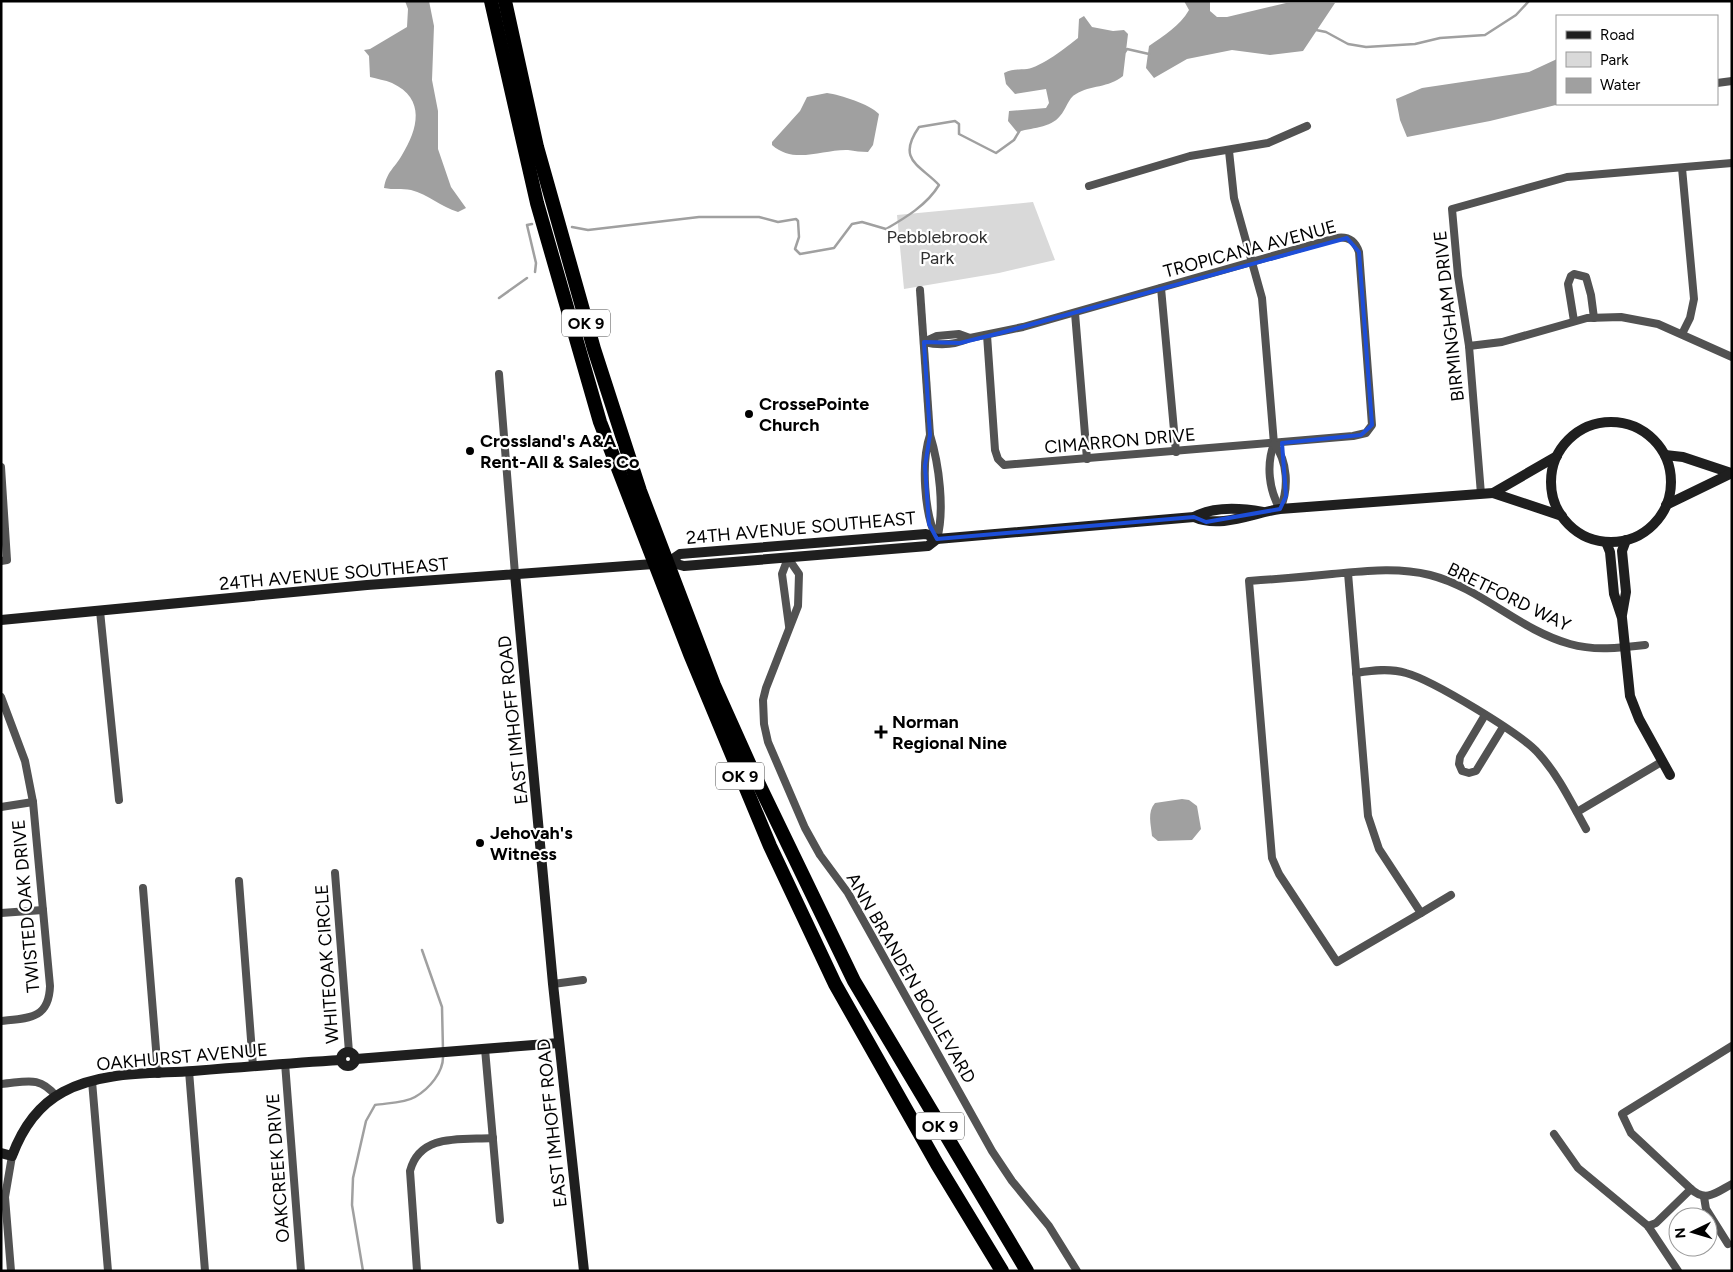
<svg xmlns="http://www.w3.org/2000/svg" width="1733" height="1272" font-family="Figtree,sans-serif">
  <style>
    .green { fill: #d9d9d9 }
    .water { fill: #a0a0a0 }
    .lines { fill: none; stroke-linecap: round; stroke-linejoin: round }
    .stream { stroke: #a0a0a0; stroke-width: 2.5 }
    .street { stroke: #525252; stroke-width: 8 }
    .secondary { stroke: #1f1f1f; stroke-width: 10 }
    .highway { stroke: #000; stroke-width: 14 }
    .marked { fill: none; stroke: #1d4ed8; stroke-width: 4; stroke-linejoin: round }
    .poi-dot { fill: #000; stroke: #fff; stroke-width: 2 }
    .labels { text-anchor: middle; stroke-width: 4.5; stroke-linejoin: round; paint-order: stroke }
    .shield { fill: #fff; stroke: #4c4c4c; stroke-width: 1 }
    .shield-label { font-size: 16px; font-weight: bold; fill: #000 }
    .park-label { font-size: 18px; fill: #303030; stroke: #fff }
    .street-label { font-size: 18px; fill: #000; stroke: #fff }
    .poi-label { font-size: 18px; font-weight: bold; fill: #000; stroke: #fff; text-anchor: start }
  </style>
  <rect width="100%" height="100%" fill="#fff"/>
  <polygon class="green" points="1033,202 1055,260 999,273 904,289 897,215"/>
  <g class="water">
    <path d="M 405,1 L 429,1 L 434,26 L 432,80 L 438,111 L 438,149 L 451,187 L 466,208 L 458,212 C 441,207 428,194 411,190 C 402,188 393,190 384,188 C 387,171 394,169 402,155 C 418,129 426,99 392,83 C 385,80 377,79 370,77 L 369,56 L 364,50 L 370,49 L 407,27 L 408,9 Z"/>
    <path d="M 1184,1 L 1210,1 L 1210,11 L 1217,17 L 1227,17 L 1286,3 L 1335,3 L 1303,51 L 1270,55 L 1232,50 L 1187,59 L 1154,78 L 1146,68 L 1149,46 C 1163,36 1180,26 1189,10 Z"/>
    <path d="M 1084,16 L 1092,27 L 1113,31 L 1124,30 L 1128,34 L 1123,76 C 1109,88 1090,85 1076,94 C 1068,98 1066,110 1060,116 C 1051,128 1030,128 1017,132 L 1008,121 L 1009,111 L 1046,108 L 1049,103 L 1046,89 L 1015,94 L 1006,84 L 1004,73 C 1013,68 1019,70 1027,69 C 1041,67 1067,47 1078,38 L 1079,19 Z"/>
    <polygon points="1557,59 1557,104 1560,104 1490,121 1407,137 1400,120 1396,99 1422,88 1529,72"/>
    <path d="M 827,93 C 841,95 869,104 879,114 L 873,145 L 868,152 C 861,152 855,151 848,150 C 823,149 794,165 772,145 L 772,142 L 800,111 L 807,97 Z"/>
    <path d="M 1182,799 L 1189,800 L 1197,806 L 1201,829 L 1192,840 L 1158,841 L 1152,836 C 1151,824 1147,812 1155,803 Z"/>
  </g>
  <g class="lines">
    <g class="stream">
      <polyline points="1316,30 1326,32 1348,44 1366,47 1415,44 1440,38 1485,35 1516,15 1529,1"/>
      <polyline points="1125,52 1127,49 1149,54"/>
      <polyline points="532,224 527,225 536,263 535,272"/>
      <path d="M 572,227 L 588,230 L 699,217 L 759,217 L 778,222 L 796,219 L 798,221 L 799,237 L 795,249 L 800,254 L 834,248 L 852,224 L 862,222 L 886,229 C 905,218 927,205 939,185 C 920,165 896,160 919,127 L 955,121 L 959,124 L 959,134 L 996,153 L 1014,140 L 1020,130"/>
      <polyline points="499,298 527,278"/>
      <polyline points="422,950 442,1007 443,1050"/>
      <path d="M 363,1271 L 352,1205 L 353,1178 L 366,1121 L 375,1105 C 387,1103 405,1103 415,1097 C 429,1089 444,1072 443,1055"/>
    </g>
    <g class="street">
      <polyline points="1717,83 1732,81"/>
      <path d="M 1229,151 L 1234,198 L 1262,298 L 1274,444 C 1266,465 1269,490 1280,509"/>
      <polyline points="1682,168 1694,299 1690,318 1682,334"/>
      <polyline points="1089,186 1190,156 1268,143 1307,126"/>
      <polyline points="1161,288 1176,452"/>
      <polyline points="920,290 930,435"/>
      <polyline points="1075,313 1087,459"/>
      <polyline points="1574,321 1568,284 1571,276 1574,274 1586,277 1591,295 1594,318"/>
      <path d="M 959,334 L 970,338 C 955,345 940,346 924,342 L 937,336 Z"/>
      <path d="M 970,338 L 1023,327 L 1336,238 C 1348,236 1355,240 1359,252 L 1372,425 L 1366,433 L 1353,436 L 1004,465 L 998,459 L 995,450 L 987,335"/>
      <polyline points="1469,346 1502,342 1587,318 1621,317 1658,324 1732,357"/>
      <polyline points="499,374 515,574"/>
      <path d="M 930,435 C 939,464 945,510 937,539 C 924,514 921,462 930,435 Z"/>
      <path d="M 1274,444 C 1288,461 1289,489 1280,509"/>
      <polyline points="1,467 7,560 1,561"/>
      <polyline points="1481,494 1469,346 1458,276 1452,209 1567,177 1732,163"/>
      <polyline points="788,558 799,574 798,606 766,688 763,700 764,724 768,742 805,828 820,855 848,893 992,1151 1012,1181 1049,1226 1077,1271"/>
      <polyline points="788,558 782,574 789,626"/>
      <path d="M 1348,573 L 1368,816 L 1379,849 L 1421,913 L 1337,962 L 1279,874 L 1272,858 L 1249,581 C 1277,579 1304,577 1332,574 C 1366,571 1397,567 1430,575 C 1481,588 1519,630 1570,644 C 1594,651 1620,648 1645,645"/>
      <polyline points="100,611 119,800"/>
      <path d="M 1356,673 C 1373,670 1390,668 1406,673 C 1432,680 1522,734 1539,754 C 1559,776 1572,804 1586,829"/>
      <path d="M 1,697 L 25,761 L 33,802 L 50,986 C 49,1019 29,1018 1,1021"/>
      <polyline points="1485,715 1460,757 1459,764 1462,771 1469,773 1476,771 1503,727"/>
      <polyline points="1,807 33,802"/>
      <polyline points="1577,812 1663,761"/>
      <polyline points="335,873 349,1052"/>
      <polyline points="239,881 253,1066"/>
      <polyline points="143,888 158,1074"/>
      <polyline points="1,913 43,910"/>
      <polyline points="1421,913 1451,895"/>
      <polyline points="553,984 583,980"/>
      <polyline points="485,1049 500,1220"/>
      <polyline points="285,1063 301,1271"/>
      <polyline points="189,1071 205,1271"/>
      <polyline points="92,1081 108,1271"/>
      <path d="M 1,1084 C 26,1082 39,1075 56,1096"/>
      <polyline points="1554,1134 1578,1168 1648,1226 1678,1271"/>
      <path d="M 1691,1189 C 1706,1203 1717,1192 1732,1184"/>
      <polyline points="1704,1197 1706,1209 1728,1244"/>
      <polyline points="1648,1226 1656,1223 1691,1189 1631,1133 1622,1114 1732,1046"/>
      <polyline points="11,1271 5,1197 12,1156"/>
      <path d="M 417,1271 L 410,1171 C 420,1133 461,1140 493,1138"/>
    </g>
    <g class="secondary">
      <circle cx="1611" cy="482" r="60"/>
      <polyline points="1665,455 1683,457 1731,473"/>
      <polyline points="1493,493 1562,516"/>
      <polyline points="1666,505 1732,473"/>
      <path d="M 1194,517 C 1220,529 1253,513 1280,509 L 1493,493 L 1557,456"/>
      <polyline points="1606,542 1610,552 1614,594 1622,618 1630,696 1639,719 1670,775"/>
      <polyline points="669,562 684,566 928,546 937,539"/>
      <polyline points="515,574 553,984 584,1271"/>
      <polyline points="1622,615 1626,592 1622,551 1626,540"/>
      <path d="M 1,620 L 367,585 L 667,563 L 680,554 L 926,534 L 937,539 L 1194,517 C 1214,506 1241,508 1263,512"/>
      <circle cx="348" cy="1059" r="7"/>
      <polyline points="356,1059 559,1043"/>
      <path d="M 1,1153 L 12,1156 C 22,1129 37,1106 63,1092 C 101,1071 151,1074 193,1071 C 242,1067 292,1063 341,1060"/>
    </g>
    <g class="highway">
      <polyline points="491,1 537,203 600,422 690,654 770,846 835,984 937,1164 1002,1271"/>
      <polyline points="505,1 537,147 594,349 640,491 714,685 753,772 854,981 1027,1271"/>
    </g>
  </g>
  <path class="marked" d="M 1347,238 L 1359,252 L 1372,425 L 1361,435 L 1282,443 L 1286,496 L 1280,509 L 1206,522 L 1194,517 L 937,539 L 929,524 L 925,466 L 930,435 L 924,342 L 960,343 L 1000,333 Z"/>
  <g class="poi-dot">
    <circle cx="749" cy="414" r="5"/>
    <circle cx="470" cy="451" r="5"/>
    <path d="M878.5 724.5h5v5h5v5h-5v5h-5v-5h-5v-5h5z"/>
    <circle cx="480" cy="843" r="5"/>
  </g>
  <g class="labels">
    <g class="shield">
      <rect x="562" y="309.5" width="48" height="27" rx="4"/>
      <rect x="716" y="762.5" width="48" height="27" rx="4"/>
      <rect x="916" y="1112.5" width="48" height="27" rx="4"/>
    </g>
    <g class="shield-label">
      <text x="586" y="329">OK 9</text>
      <text x="740" y="782">OK 9</text>
      <text x="940" y="1132">OK 9</text>
    </g>
    <g class="park-label">
      <text x="937" y="243">Pebblebrook<tspan x="937" dy="21">Park</tspan></text>
    </g>
    <g class="street-label">
      <text transform="translate(1250 249) rotate(-15)" y="6">TROPICANA AVENUE</text>
      <text transform="translate(1449 316) rotate(-96)" y="6">BIRMINGHAM DRIVE</text>
      <text transform="translate(1120 441) rotate(-5)" y="6">CIMARRON DRIVE</text>
      <text transform="translate(801 528) rotate(-5)" y="6">24TH AVENUE SOUTHEAST</text>
      <text transform="translate(334 574) rotate(-5)" y="6">24TH AVENUE SOUTHEAST</text>
      <text transform="translate(1509 597) rotate(26)" y="6">BRETFORD WAY</text>
      <text transform="translate(513 720) rotate(-96)" y="6">EAST IMHOFF ROAD</text>
      <text transform="translate(26 906) rotate(-95)" y="6">TWISTED OAK DRIVE</text>
      <text transform="translate(327 964) rotate(-94)" y="6">WHITEOAK CIRCLE</text>
      <text transform="translate(911 978) rotate(60)" y="6">ANN BRANDEN BOULEVARD</text>
      <text transform="translate(182 1057) rotate(-5)" y="6">OAKHURST AVENUE</text>
      <text transform="translate(552 1123) rotate(-96)" y="6">EAST IMHOFF ROAD</text>
      <text transform="translate(278 1168) rotate(-94)" y="6">OAKCREEK DRIVE</text>
    </g>
    <g class="poi-label">
      <text x="759" y="410">CrossePointe<tspan x="759" dy="21">Church</tspan></text>
      <text x="480" y="447">Crossland's A&amp;A<tspan x="480" dy="21">Rent-All &amp; Sales Co</tspan></text>
      <text x="892" y="728">Norman<tspan x="892" dy="21">Regional Nine</tspan></text>
      <text x="490" y="839">Jehovah's<tspan x="490" dy="21">Witness</tspan></text>
    </g>
  </g>
  <rect width="1733" height="1272" fill="none" stroke="#000000" stroke-width="5"/>
  <rect x="1556" y="15" width="162" height="90" fill="#ffffff" stroke="#999999"/>
  <rect x="1566" y="31" width="25" height="8" fill="#1f1f1f" stroke="#999999"/>
  <text x="1600" y="40" font-size="15" fill="#000000">Road</text>
  <rect x="1566" y="52" width="25" height="15" fill="#d9d9d9" stroke="#999999"/>
  <text x="1600" y="65" font-size="15" fill="#000000">Park</text>
  <rect x="1566" y="78" width="25" height="15" fill="#a0a0a0" stroke="#999999"/>
  <text x="1600" y="90" font-size="15" fill="#000000">Water</text>
  <g transform="translate(1693 1232) rotate(265)"><circle r="24" fill="#ffffff" stroke="#999999"/>
  <path d="M0-4L9 19L0 12L-9 19Z" fill="#000000"/>
  <text y="-8" font-size="14" font-weight="bold" text-anchor="middle" fill="#000000">N</text>
  </g>
</svg>
